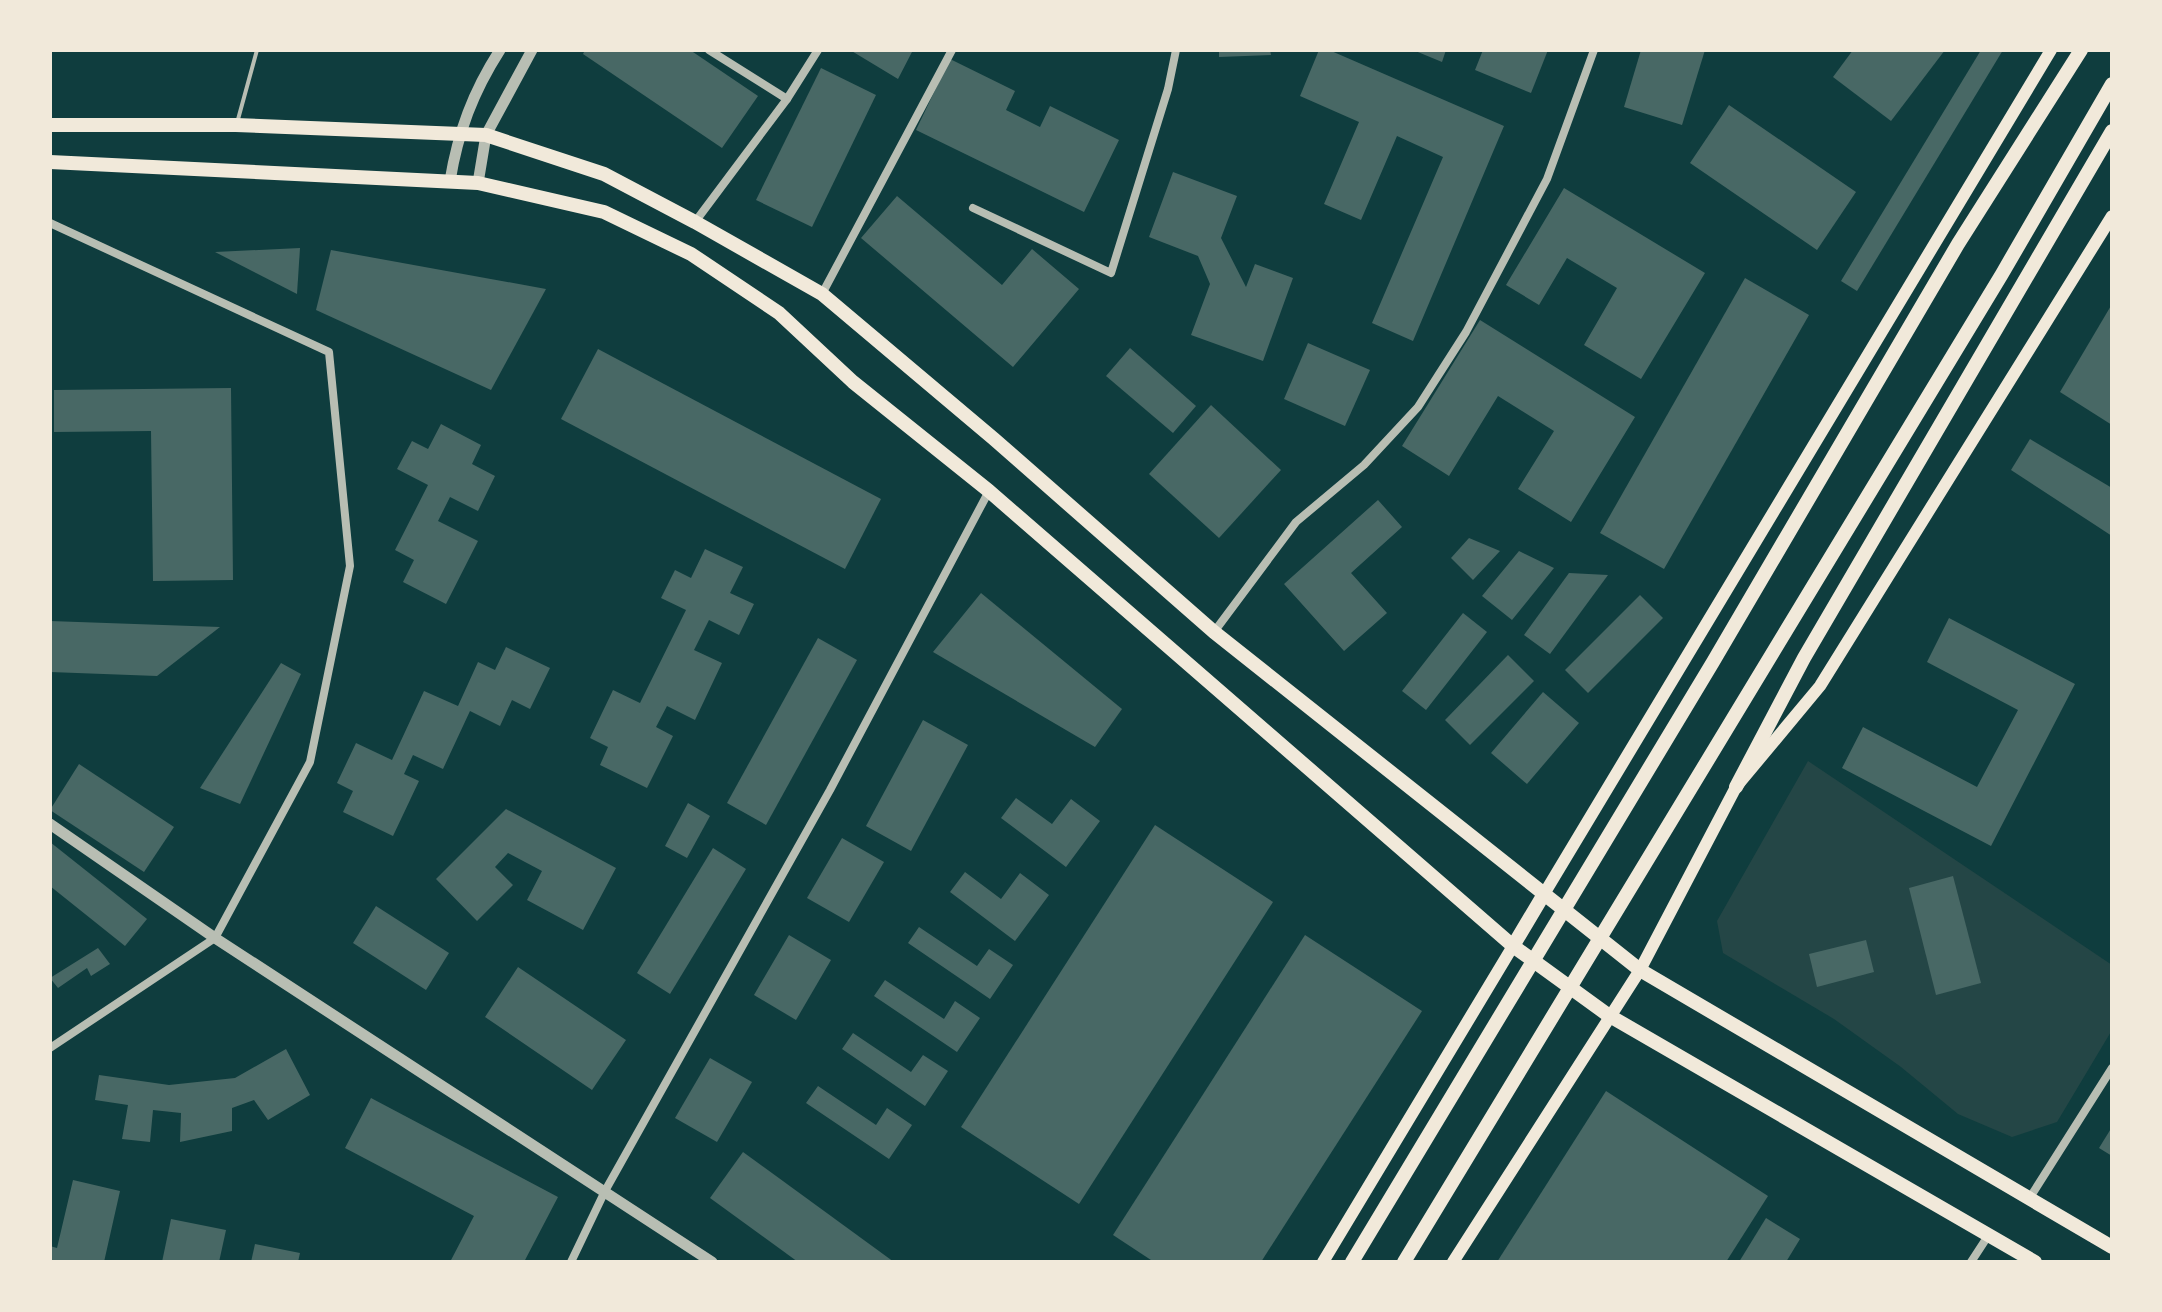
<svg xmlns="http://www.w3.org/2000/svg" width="2162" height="1312" font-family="'PT Sans',sans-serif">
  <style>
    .green { fill: #244646 }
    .building { fill: #486865 }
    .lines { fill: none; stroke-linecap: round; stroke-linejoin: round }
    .service { stroke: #b8beb3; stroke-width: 4 }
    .minor { stroke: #b8beb3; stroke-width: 8 }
    .tertiary { stroke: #b8beb3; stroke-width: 11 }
    .secondary { stroke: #f1e9da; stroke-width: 12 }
    .primary { stroke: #f1e9da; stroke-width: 14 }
    .trunk { stroke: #f1e9da; stroke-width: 14 }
  </style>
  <rect width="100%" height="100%" fill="#0f3d3e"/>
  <polygon class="green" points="1808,761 2112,965 2112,1030 2057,1122 2012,1137 1958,1114 1901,1067 1834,1019 1723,953 1717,921"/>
  <g class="building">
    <polygon points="585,50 690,50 758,96 722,148 583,54"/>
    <polygon points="850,50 888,51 913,50 898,79"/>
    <polygon points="1219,50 1270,50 1271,55 1219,57"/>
    <polygon points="1319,50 1329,50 1504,126 1413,341 1372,323 1443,157 1397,136 1361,220 1324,204 1359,122 1300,96"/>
    <polygon points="1413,50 1446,50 1442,62"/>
    <polygon points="1483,50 1548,50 1531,93 1475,70"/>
    <polygon points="1641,50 1705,50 1682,125 1624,107"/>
    <polygon points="1853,50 1945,50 1891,121 1833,77"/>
    <polygon points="1981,50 2003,50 1857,291 1841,281"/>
    <polygon points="950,59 1015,91 1006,110 1040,127 1050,106 1119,140 1084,212 916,130"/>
    <polygon points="821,68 876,95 812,227 756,200"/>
    <polygon points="1729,105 1856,192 1817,250 1690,163"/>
    <polygon points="1173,172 1237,196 1221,238 1246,287 1255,264 1293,278 1263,361 1191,335 1210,284 1198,256 1149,237"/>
    <polygon points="1564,188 1705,273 1641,379 1584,345 1617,288 1567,258 1539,305 1506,285"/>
    <polygon points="897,196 1002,285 1032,249 1079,289 1013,367 861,238"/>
    <polygon points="300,248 297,294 215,252"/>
    <polygon points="331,250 546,289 491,390 316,310"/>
    <polygon points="1745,278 1809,315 1664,569 1600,533"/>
    <polygon points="2112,304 2112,425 2060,392"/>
    <polygon points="1480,320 1635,417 1571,522 1518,489 1554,431 1498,396 1449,476 1402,446"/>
    <polygon points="1308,343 1370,370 1345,426 1284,399"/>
    <polygon points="1130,348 1196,406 1173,433 1106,376"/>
    <polygon points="598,349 881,499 845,569 561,419"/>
    <polygon points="231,388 233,580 153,581 151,431 54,432 54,390"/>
    <polygon points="1211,405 1281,470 1219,538 1149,474"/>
    <polygon points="441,424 481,445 472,464 495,476 478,511 450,497 438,521 478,541 446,604 403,582 414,560 395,550 428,485 397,469 412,441 428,449"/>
    <polygon points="2030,439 2112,488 2112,536 2011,470"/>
    <polygon points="1378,500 1402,527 1351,573 1387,613 1344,651 1284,584"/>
    <polygon points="1469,538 1500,551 1473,580 1451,558"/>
    <polygon points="705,549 743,567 730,593 754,604 739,635 709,620 694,650 722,663 695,720 667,706 656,727 673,736 647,788 600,765 608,747 590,738 613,690 640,703 686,610 661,598 675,570 691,578"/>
    <polygon points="1519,551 1554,568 1512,620 1482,596"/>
    <polygon points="1569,573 1608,575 1550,654 1524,635"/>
    <polygon points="981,593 1122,709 1095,747 933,652"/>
    <polygon points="1640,595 1663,618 1588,693 1565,670"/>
    <polygon points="1463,613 1487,632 1426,710 1402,691"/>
    <polygon points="1949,618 2075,684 1991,846 1842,768 1863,727 1977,787 2018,710 1927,662"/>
    <polygon points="50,621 220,627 157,676 50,672"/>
    <polygon points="818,638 857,660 766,825 727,803"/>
    <polygon points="506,647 550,668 530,709 512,700 500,726 470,711 443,769 413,755 404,774 419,781 393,836 343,812 353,791 337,783 356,743 392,760 424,691 458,706 478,662 495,670"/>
    <polygon points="1508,655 1534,681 1470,745 1445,720"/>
    <polygon points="281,663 301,674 240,804 200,788"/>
    <polygon points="1543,692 1579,723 1527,784 1491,753"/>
    <polygon points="923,720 968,745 911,851 866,826"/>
    <polygon points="79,764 174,827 144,872 50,810"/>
    <polygon points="1016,798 1052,824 1071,799 1100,821 1066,867 1001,818"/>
    <polygon points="688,803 710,816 687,858 665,846"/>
    <polygon points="506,809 616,868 583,930 527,900 542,871 508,853 495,867 513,885 477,921 436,879"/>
    <polygon points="1155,825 1273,902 1079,1204 961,1127"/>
    <polygon points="842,838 884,862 849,922 807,898"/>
    <polygon points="50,842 147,919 125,946 50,886"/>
    <polygon points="713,848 746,869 670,994 637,973"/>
    <polygon points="965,872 1001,899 1020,873 1049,895 1015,941 950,892"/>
    <polygon points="1953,876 1981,983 1936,995 1909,888"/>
    <polygon points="376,906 449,953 426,990 353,943"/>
    <polygon points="919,927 977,966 989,949 1013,965 990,999 908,943"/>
    <polygon points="789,935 831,960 796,1020 754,995"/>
    <polygon points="1305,935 1422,1011 1261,1262 1154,1262 1113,1235"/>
    <polygon points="1866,940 1874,972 1817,987 1809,954"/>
    <polygon points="98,948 110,964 91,976 87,968 58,988 50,978"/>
    <polygon points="518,967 626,1040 592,1090 485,1017"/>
    <polygon points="885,980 944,1019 955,1001 980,1018 957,1052 874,996"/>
    <polygon points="853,1033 911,1072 923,1055 948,1071 925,1106 842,1049"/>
    <polygon points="286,1049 310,1095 268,1120 254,1100 232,1108 232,1131 180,1142 181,1113 153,1110 150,1142 122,1139 128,1105 95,1100 99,1075 169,1085 235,1078"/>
    <polygon points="710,1058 752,1082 717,1142 675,1118"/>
    <polygon points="818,1086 876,1125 887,1108 912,1125 889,1159 806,1103"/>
    <polygon points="1606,1091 1768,1196 1726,1262 1497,1262"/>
    <polygon points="371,1098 558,1197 524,1262 450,1262 474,1216 345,1148"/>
    <polygon points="2112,1127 2112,1156 2099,1148"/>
    <polygon points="743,1152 894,1262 798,1262 710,1198"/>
    <polygon points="73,1180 120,1191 104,1262 50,1262 50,1246 57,1248"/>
    <polygon points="1766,1218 1800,1239 1786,1262 1739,1262"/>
    <polygon points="171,1219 226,1230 219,1262 162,1262"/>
    <polygon points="255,1244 300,1253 298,1262 251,1262"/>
  </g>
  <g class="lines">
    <polyline class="service" points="237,123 257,50"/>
    <g class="minor">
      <polyline points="709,50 787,99"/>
      <polyline points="973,208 1111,273 1168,89 1176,50"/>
      <polyline points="695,222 787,99 818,50"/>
      <polyline points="50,223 329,352 350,566 310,762 215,938 50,1048"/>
      <polyline points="822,294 952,50"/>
      <polyline points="1214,632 1296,522 1364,465 1418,407 1466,332 1547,179 1594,50"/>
      <polyline points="2029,1199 2112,1068"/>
      <polyline points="571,1262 605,1191 830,790 989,491"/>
      <polyline points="1971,1262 1988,1236"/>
    </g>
    <g class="tertiary">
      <path d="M 450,181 C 458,132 473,92 500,50"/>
      <polyline points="478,183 486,135 532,50"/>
      <polyline points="50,824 215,938 712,1262"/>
    </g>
    <g class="secondary">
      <polyline points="1544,894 2051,50"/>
      <polyline points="1323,1262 1513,946"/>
      <polyline points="1453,1262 1640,970 1736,787 1820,686 2112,216"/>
    </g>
    <g class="primary">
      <polyline points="50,125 236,125 486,135 604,174 695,222 822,294 994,439 1214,632 1640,970 2112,1247"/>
      <polyline points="50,162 478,183 604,212 691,254 779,313 853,382 989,491 1513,946 1608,1015 2035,1262"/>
      <polyline points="1513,946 1544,894"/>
    </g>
    <g class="trunk">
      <polyline points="1736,787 1804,658 2112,131"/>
      <polyline points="1352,1262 1713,662 1958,244 2081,50"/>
      <polyline points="1404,1262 2002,274 2112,84"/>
    </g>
  </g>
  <rect width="2162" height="1312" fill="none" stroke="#f1e9da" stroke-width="104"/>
</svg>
